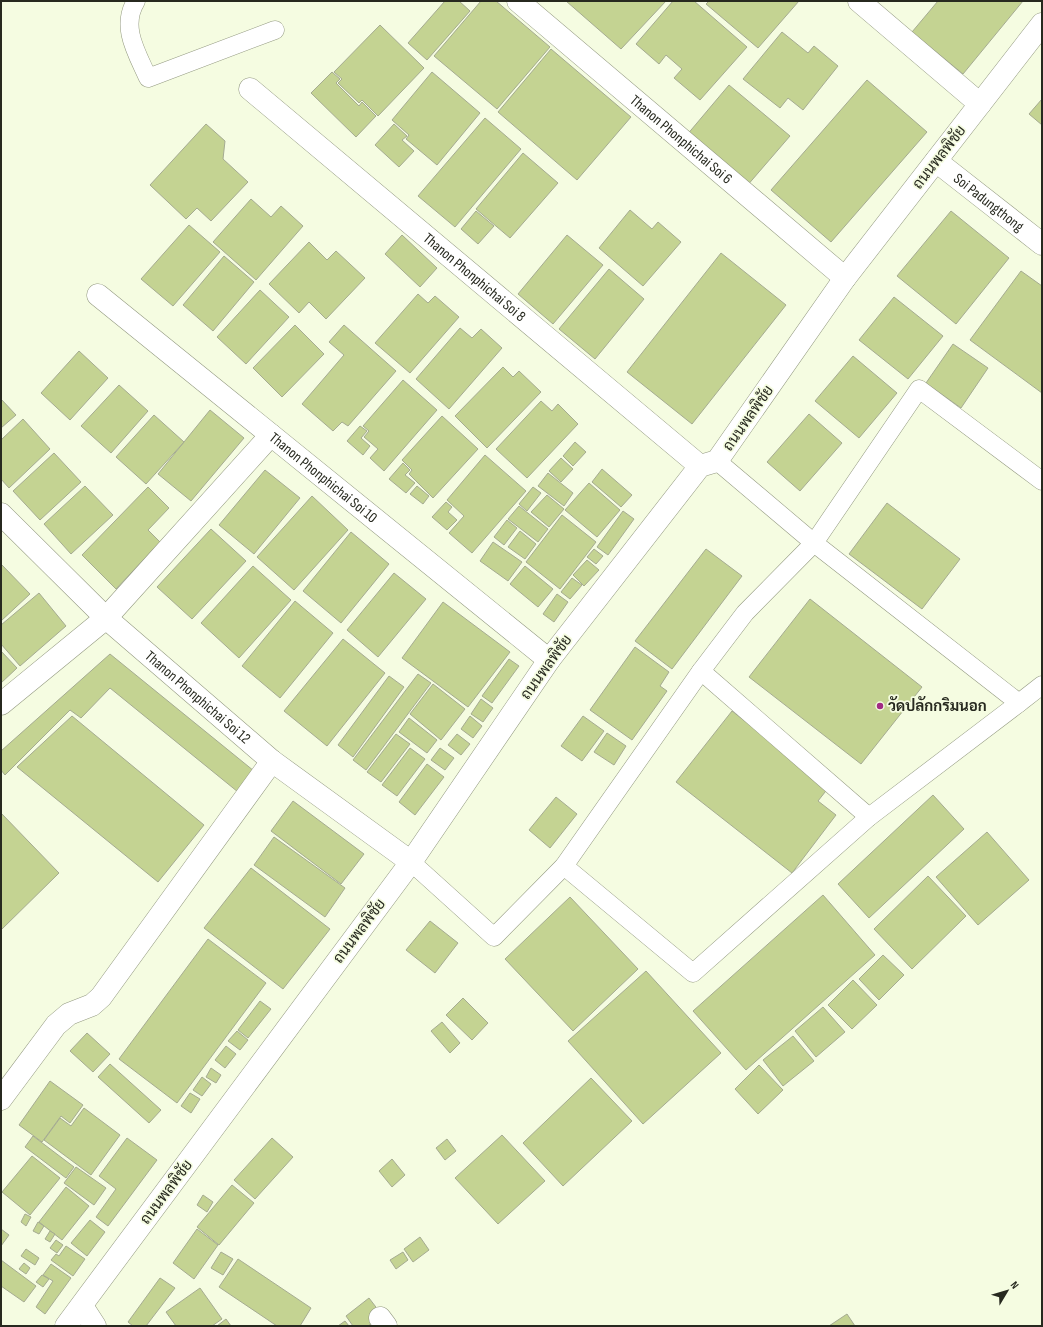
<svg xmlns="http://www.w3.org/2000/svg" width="1043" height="1327" font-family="'Sofia Sans Condensed',Sarabun,sans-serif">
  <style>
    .building { fill: #c4d392; stroke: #a5ab91 }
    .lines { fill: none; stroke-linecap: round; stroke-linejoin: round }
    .service-casing { stroke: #939981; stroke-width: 19 }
    .minor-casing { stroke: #939981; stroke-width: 23 }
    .tertiary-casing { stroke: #939981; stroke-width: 23 }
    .service { stroke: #fff; stroke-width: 18 }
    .minor { stroke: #fff; stroke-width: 22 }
    .tertiary { stroke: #fff; stroke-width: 22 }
    .poi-dot { fill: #a12b84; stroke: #f5fce1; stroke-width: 1.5 }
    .labels { text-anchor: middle; stroke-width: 3.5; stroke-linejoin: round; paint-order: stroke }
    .street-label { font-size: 15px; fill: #27291f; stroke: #f5fce1 }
    .poi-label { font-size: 15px; font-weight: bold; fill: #27291f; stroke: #f5fce1; text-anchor: start }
  </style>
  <rect width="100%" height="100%" fill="#f5fce1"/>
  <g class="building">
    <polygon points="445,1 459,1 470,11 427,60 408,43"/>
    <polygon points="481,1 496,1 550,47 497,109 434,56"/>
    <polygon points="566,1 666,1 621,49"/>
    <polygon points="673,1 694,1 747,47 700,100 674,78 682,69 666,55 659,64 636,44"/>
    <polygon points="709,1 799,1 758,48 706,4"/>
    <polygon points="938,1 1023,1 963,74 912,32"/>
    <polygon points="380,25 424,68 378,116 362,100 359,103 338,83 342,79 334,72"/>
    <polygon points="782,32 808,53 814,46 838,66 803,110 788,98 780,108 743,79"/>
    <polygon points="551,49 631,117 577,180 498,112"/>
    <polygon points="332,72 340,79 336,83 359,106 362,102 376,116 356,137 311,93"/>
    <polygon points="432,72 480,113 437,165 406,139 409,135 392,120"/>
    <polygon points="867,80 927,132 831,242 771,190"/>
    <polygon points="729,85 790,136 746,187 686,136"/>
    <polygon points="1042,99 1042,125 1029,114"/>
    <polygon points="485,118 521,149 455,227 418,196"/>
    <polygon points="206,124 225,141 223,159 248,182 211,221 197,208 186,219 150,185"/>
    <polygon points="394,124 407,136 402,140 414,151 399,167 375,145"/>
    <polygon points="523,153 558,183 510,238 476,209"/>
    <polygon points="251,199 271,217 281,206 303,226 256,280 213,242"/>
    <polygon points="630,210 652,229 658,222 681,242 643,286 599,248"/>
    <polygon points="476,211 494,226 478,244 461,229"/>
    <polygon points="951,211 1009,258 956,324 897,276"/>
    <polygon points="189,225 220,252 173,306 141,279"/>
    <polygon points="402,235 437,268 420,287 385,254"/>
    <polygon points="567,235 603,265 553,324 518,294"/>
    <polygon points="309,242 327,260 336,251 365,278 326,319 309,302 299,313 269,284"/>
    <polygon points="721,253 786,305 692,424 627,372"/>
    <polygon points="224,256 254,282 213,331 183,305"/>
    <polygon points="609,269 644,299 595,359 559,329"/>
    <polygon points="1021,271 1042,286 1042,393 970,340"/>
    <polygon points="260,290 289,317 246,364 217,337"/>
    <polygon points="418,294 428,303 435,296 459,317 410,373 375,343"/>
    <polygon points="894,297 943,336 908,379 859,340"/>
    <polygon points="295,325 324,354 282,397 253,368"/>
    <polygon points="344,325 396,371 348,426 342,422 333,431 302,404 344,355 329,342"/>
    <polygon points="460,328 472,338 481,329 502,348 449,409 416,379"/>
    <polygon points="953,344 988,368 961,408 926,383"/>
    <polygon points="79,351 108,378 70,420 41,393"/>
    <polygon points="853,356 897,393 859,438 815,401"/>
    <polygon points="503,367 513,377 519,371 541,392 487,448 455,416"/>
    <polygon points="403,380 437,410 384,471 370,458 378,449 364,437 369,431 363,426"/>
    <polygon points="119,385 148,411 111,453 81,426"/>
    <polygon points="1,399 16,415 1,428"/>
    <polygon points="541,401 552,411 558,404 578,424 527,478 496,449"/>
    <polygon points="210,410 244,438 191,501 158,474"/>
    <polygon points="809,414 842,443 800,491 767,462"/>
    <polygon points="154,415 184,442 146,484 116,457"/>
    <polygon points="442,416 478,449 433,498 409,474 412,470 402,460"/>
    <polygon points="23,419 50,449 9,488 1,479 1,440"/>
    <polygon points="360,426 367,431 361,438 370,446 363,455 347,441"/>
    <polygon points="575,442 586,452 573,466 563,456"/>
    <polygon points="54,453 81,482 40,520 13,491"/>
    <polygon points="485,455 526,491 472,553 449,533 464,516 447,500"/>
    <polygon points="561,458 573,469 561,482 549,471"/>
    <polygon points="403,463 410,470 405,475 415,483 406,493 389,479"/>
    <polygon points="602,469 632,495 621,507 592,482"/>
    <polygon points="265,470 300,498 254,554 219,525"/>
    <polygon points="548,473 573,493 564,506 538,486"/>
    <polygon points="589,483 620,510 597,537 565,510"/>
    <polygon points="85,486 113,515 71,554 44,524"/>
    <polygon points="417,486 429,496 423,504 410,494"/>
    <polygon points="148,487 169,508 148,530 160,542 116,589 82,555"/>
    <polygon points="533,487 541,493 527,511 519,504"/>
    <polygon points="547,495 564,509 549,527 531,512"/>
    <polygon points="312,496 348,530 294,590 257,557"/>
    <polygon points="446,502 452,507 448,512 457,520 447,530 432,517"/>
    <polygon points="887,503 960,559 922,609 849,554"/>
    <polygon points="519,506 548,529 538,542 508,519"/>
    <polygon points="623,511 634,519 608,555 597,547"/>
    <polygon points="562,515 596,542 560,589 526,562"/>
    <polygon points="507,520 517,528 504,545 494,537"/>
    <polygon points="211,529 246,561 192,619 157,587"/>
    <polygon points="520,531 536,544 525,559 508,547"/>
    <polygon points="351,532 389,564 341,623 303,591"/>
    <polygon points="493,542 522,562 508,581 480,561"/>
    <polygon points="594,549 603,556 596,564 587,557"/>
    <polygon points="706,549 742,576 672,669 635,641"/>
    <polygon points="587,560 599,570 584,586 573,575"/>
    <polygon points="2,565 30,594 1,621 1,566"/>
    <polygon points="253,566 291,600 239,658 201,623"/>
    <polygon points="525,566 553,589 538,607 510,584"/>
    <polygon points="394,573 426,599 378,657 347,630"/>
    <polygon points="572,578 582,585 570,599 561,592"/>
    <polygon points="39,593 66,626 20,666 1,644 1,625"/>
    <polygon points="557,594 568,602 554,622 543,614"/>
    <polygon points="810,599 922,687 861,764 749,677"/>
    <polygon points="295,601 333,633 280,698 242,666"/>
    <polygon points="443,602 510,652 468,707 402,658"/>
    <polygon points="343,639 385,673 327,746 284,711"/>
    <polygon points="635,647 669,672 660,686 667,691 632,740 590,710"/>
    <polygon points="1,651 17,668 1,683"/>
    <polygon points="110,654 254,771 238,792 110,688 81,718 70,710 5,775 1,770 1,751"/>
    <polygon points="509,659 519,666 492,703 482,696"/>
    <polygon points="418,674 431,683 366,770 353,760"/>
    <polygon points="389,676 404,687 353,757 338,745"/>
    <polygon points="433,684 465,709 441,740 410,714"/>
    <polygon points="481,699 493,708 483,722 471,714"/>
    <polygon points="732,711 829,787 818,801 836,815 792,873 676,782"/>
    <polygon points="72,716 204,825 158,882 17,767"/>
    <polygon points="470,716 482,726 473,738 461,729"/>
    <polygon points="583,716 604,731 582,761 561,746"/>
    <polygon points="409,718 437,740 427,753 399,732"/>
    <polygon points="607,733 626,746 614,765 594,752"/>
    <polygon points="396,734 410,744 381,782 367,772"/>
    <polygon points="457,734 470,744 461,755 448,745"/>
    <polygon points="410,748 425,759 397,796 382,785"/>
    <polygon points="440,748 454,758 445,770 431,760"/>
    <polygon points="427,764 444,777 415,815 399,802"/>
    <polygon points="933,795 964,829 869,918 838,884"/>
    <polygon points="556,797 577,814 550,848 529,830"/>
    <polygon points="293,801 364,854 341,884 271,831"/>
    <polygon points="1,813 59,873 1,930"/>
    <polygon points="987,832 1029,880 978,925 936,877"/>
    <polygon points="274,837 345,888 325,917 254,865"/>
    <polygon points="251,868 330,929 283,989 204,928"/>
    <polygon points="928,876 966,916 912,969 874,929"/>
    <polygon points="823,895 875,955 746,1070 693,1011"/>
    <polygon points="570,897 638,969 573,1031 505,959"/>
    <polygon points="430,921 458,943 435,973 406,950"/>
    <polygon points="208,939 266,983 177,1103 119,1059"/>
    <polygon points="883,955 904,975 879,1000 859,979"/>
    <polygon points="646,971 721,1053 643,1124 568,1041"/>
    <polygon points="853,980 877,1005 852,1029 828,1005"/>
    <polygon points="463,998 488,1023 472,1040 446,1015"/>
    <polygon points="260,1001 271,1009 248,1038 238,1030"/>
    <polygon points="823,1007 845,1032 816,1057 795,1031"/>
    <polygon points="442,1022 460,1043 450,1053 431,1031"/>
    <polygon points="237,1031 248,1040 240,1050 228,1041"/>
    <polygon points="87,1033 110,1054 93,1072 70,1051"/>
    <polygon points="793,1036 814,1061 783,1086 763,1060"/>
    <polygon points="226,1046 236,1054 225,1068 215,1060"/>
    <polygon points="110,1064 161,1110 149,1123 98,1077"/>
    <polygon points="759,1065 783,1090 758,1114 735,1089"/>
    <polygon points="211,1068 221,1075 216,1083 206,1077"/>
    <polygon points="202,1077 211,1084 202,1096 193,1090"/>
    <polygon points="591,1078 632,1121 563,1186 523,1143"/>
    <polygon points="50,1081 83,1105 70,1123 61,1116 42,1142 19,1125"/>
    <polygon points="190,1093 200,1099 191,1113 181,1106"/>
    <polygon points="84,1108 120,1135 91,1175 44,1140 60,1118 71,1126"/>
    <polygon points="502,1135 545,1181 498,1224 455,1178"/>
    <polygon points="33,1136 74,1167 66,1178 25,1147"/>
    <polygon points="127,1138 157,1160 108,1226 96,1217 116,1189 99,1176"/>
    <polygon points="272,1138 293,1157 255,1199 234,1180"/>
    <polygon points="447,1139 456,1151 445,1160 436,1148"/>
    <polygon points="32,1156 60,1178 30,1215 2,1192"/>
    <polygon points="392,1159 405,1175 392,1187 379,1171"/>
    <polygon points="76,1167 106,1188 94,1205 64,1183"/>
    <polygon points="232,1185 254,1203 219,1245 197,1227"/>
    <polygon points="66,1187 89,1206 62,1240 39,1222"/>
    <polygon points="203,1195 213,1202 207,1212 197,1205"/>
    <polygon points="25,1214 31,1217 26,1226 21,1222"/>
    <polygon points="90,1220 105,1232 87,1256 71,1243"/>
    <polygon points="38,1222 44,1226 39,1234 33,1231"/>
    <polygon points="1,1229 9,1235 1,1246"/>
    <polygon points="197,1229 218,1245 194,1279 173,1263"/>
    <polygon points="50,1231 55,1234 50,1242 45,1239"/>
    <polygon points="420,1237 429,1250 413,1262 404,1249"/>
    <polygon points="56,1240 63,1245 57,1253 50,1248"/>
    <polygon points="66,1246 85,1259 73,1276 51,1260 56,1254 59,1256"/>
    <polygon points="26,1249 39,1258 35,1265 21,1256"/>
    <polygon points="221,1252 233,1259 223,1275 211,1268"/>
    <polygon points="403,1252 408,1260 396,1269 390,1260"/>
    <polygon points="238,1259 311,1308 300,1326 277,1326 219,1287"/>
    <polygon points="1,1260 36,1286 24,1302 1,1286"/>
    <polygon points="24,1263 30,1268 26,1274 19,1269"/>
    <polygon points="51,1264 71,1278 45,1314 36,1307 53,1281 43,1275"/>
    <polygon points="42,1275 49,1279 43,1287 36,1282"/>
    <polygon points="160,1278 175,1288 146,1326 133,1326 128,1322"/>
    <polygon points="200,1288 222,1319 212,1326 176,1326 166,1312"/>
    <polygon points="369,1298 382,1315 368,1326 353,1326 346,1316"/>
    <polygon points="847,1314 855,1326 829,1326"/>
    <polygon points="226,1319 231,1326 217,1326"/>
    <polygon points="345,1321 349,1326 338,1326"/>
  </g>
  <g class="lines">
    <g class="service-casing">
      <g id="service">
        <path d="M 136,1 C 120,27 137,53 148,78 L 275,30"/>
        <polyline points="701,671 869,817"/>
        <polyline points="1019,703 1042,685"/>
        <polyline points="411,862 494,937 564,866 701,671 745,613 814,543 919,389 1042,481"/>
        <polyline points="564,866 693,973 869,817 1019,703 814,543 717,461"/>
      </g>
    </g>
    <g class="minor-casing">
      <g id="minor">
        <path id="s1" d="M 518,1 L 845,278"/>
        <polyline points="859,1 980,104"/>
        <path id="s2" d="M 250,89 L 700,466"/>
        <path id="s3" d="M 936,161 L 1042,244"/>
        <path id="s4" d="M 98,295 L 549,660"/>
        <path id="s5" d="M 1,514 L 106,618 L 272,761 L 411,862"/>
        <polyline points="1,704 106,618 271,435"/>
        <polyline points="1,1099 56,1025 69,1014 92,1005 101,997 272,761"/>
        <polyline points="82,1306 95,1326"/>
        <polyline points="380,1318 386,1326"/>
      </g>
    </g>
    <g class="tertiary-casing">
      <polyline id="tertiary" points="66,1326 411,862 549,660 700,466 717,461 845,278 1042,24"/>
    </g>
    <use href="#service" class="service"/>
    <use href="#minor" class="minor"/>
    <use href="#tertiary" class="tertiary"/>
  </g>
  <circle class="poi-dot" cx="880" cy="706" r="4"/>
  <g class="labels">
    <g class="street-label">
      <text dy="5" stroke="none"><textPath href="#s1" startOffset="214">Thanon Phonphichai Soi 6</textPath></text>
      <text transform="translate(939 157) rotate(-52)" y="5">ถนนพลพิชัย</text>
      <text dy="5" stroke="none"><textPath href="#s3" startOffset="67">Soi Padungthong</textPath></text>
      <text dy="5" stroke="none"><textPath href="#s2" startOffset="293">Thanon Phonphichai Soi 8</textPath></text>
      <text transform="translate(748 418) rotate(-55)" y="5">ถนนพลพิชัย</text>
      <text dy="5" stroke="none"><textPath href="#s4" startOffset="290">Thanon Phonphichai Soi 10</textPath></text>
      <text transform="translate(546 667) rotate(-54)" y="5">ถนนพลพิชัย</text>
      <text dy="5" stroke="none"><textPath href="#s5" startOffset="269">Thanon Phonphichai Soi 12</textPath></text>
      <text transform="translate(359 931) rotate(-53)" y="5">ถนนพลพิชัย</text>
      <text transform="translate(166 1192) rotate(-53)" y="5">ถนนพลพิชัย</text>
    </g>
    <g class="poi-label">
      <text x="888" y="711">วัดปลักกริมนอก</text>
    </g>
  </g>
  <rect width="1043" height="1327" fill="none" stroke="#27291f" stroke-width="4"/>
  <g transform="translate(1007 1291) rotate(52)" stroke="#f5fce1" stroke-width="3" paint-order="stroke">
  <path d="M0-3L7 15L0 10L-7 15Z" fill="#27291f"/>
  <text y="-6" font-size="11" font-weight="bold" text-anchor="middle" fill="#27291f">N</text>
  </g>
</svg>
